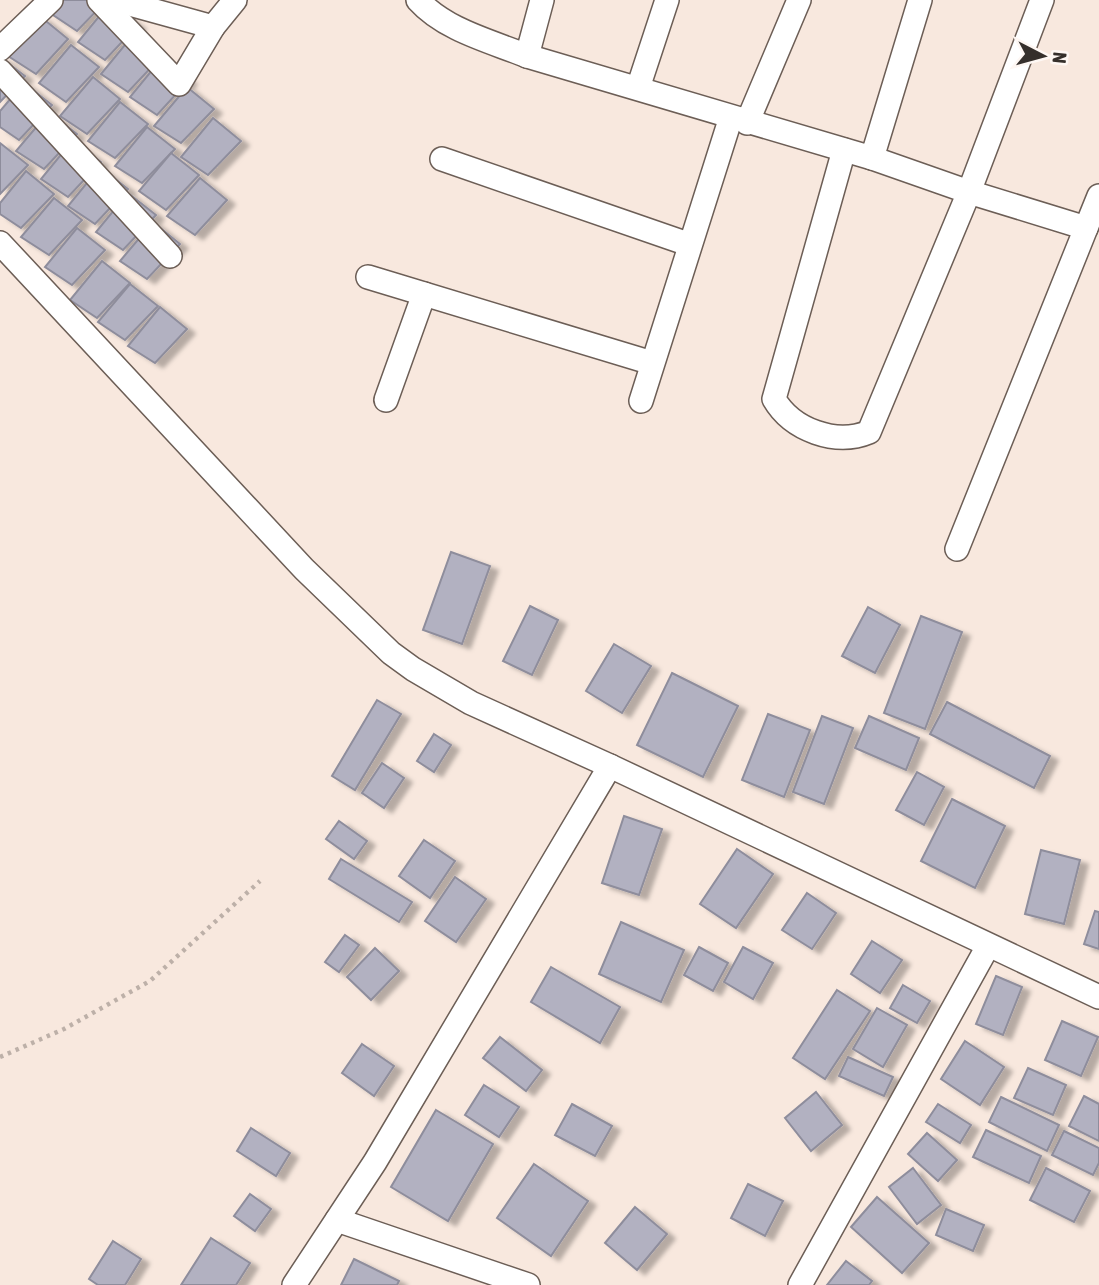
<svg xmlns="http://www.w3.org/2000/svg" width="1099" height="1285" font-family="'Asap Condensed',sans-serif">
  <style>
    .building { fill: #b2b1c1; stroke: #8e8d9c; stroke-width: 2; filter: url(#shadow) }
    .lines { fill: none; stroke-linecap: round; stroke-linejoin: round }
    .minor-casing { stroke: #6c5e56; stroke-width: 26 }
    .path { stroke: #bdb0a8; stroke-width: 4.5; stroke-dasharray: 3.5 5; stroke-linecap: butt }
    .minor { stroke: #fff; stroke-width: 23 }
  </style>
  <defs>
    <filter id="shadow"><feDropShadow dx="8" dy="4.5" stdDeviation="2" flood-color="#0004"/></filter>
  </defs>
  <rect width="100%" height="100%" fill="#f8e8de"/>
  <g class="building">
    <polygon points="61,0 107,0 77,31 50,13"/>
    <polygon points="110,3 138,25 105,60 78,42"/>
    <polygon points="41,17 68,39 36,74 8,56"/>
    <polygon points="133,35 160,58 128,92 101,74"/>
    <polygon points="71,45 99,67 66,102 39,83"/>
    <polygon points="0,57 25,76 0,102"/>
    <polygon points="162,58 189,80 157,115 130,97"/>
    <polygon points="93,77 120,99 87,134 60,116"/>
    <polygon points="24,83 52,105 19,140 0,127 0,111"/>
    <polygon points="187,87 214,109 181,143 154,126"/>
    <polygon points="120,102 148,124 115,158 88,141"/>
    <polygon points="49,112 77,134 44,169 16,151"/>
    <polygon points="213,118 241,141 208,175 181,157"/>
    <polygon points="147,127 175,149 142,183 115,166"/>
    <polygon points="73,140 101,162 68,197 41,179"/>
    <polygon points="0,143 28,165 0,194"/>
    <polygon points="171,153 199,175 166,210 139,191"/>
    <polygon points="100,167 128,189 95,224 68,206"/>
    <polygon points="26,171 54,194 21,228 0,214 0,203"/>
    <polygon points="200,178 227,200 195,235 167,216"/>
    <polygon points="128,193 156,215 123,250 96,232"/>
    <polygon points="54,198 82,220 49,255 21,237"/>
    <polygon points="153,222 180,244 147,279 120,261"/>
    <polygon points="77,228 105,250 72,285 45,267"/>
    <polygon points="102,261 130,283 97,318 70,300"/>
    <polygon points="130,284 158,306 125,340 98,322"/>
    <polygon points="160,307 187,329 155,363 128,346"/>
    <polygon points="451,552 490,566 462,644 423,630"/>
    <polygon points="530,606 558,620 532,675 503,661"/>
    <polygon points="868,607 900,625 875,673 842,656"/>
    <polygon points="921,616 962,632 925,729 884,713"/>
    <polygon points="614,644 651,666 622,713 586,691"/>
    <polygon points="672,673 738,706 703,777 637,745"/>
    <polygon points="377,700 401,714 355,790 332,776"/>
    <polygon points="947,702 1050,756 1034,788 930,734"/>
    <polygon points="768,714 810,730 784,797 742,780"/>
    <polygon points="822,716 853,728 824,804 793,792"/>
    <polygon points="869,716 919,738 906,770 855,748"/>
    <polygon points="434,734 451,745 434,772 417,761"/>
    <polygon points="382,763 404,778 384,808 362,793"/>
    <polygon points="917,772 944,787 924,825 896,810"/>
    <polygon points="952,799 1005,826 975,888 921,861"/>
    <polygon points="624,816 662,829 639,895 602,883"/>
    <polygon points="339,821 367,841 354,859 326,839"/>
    <polygon points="424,840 455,861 430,898 399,876"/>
    <polygon points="737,849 773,874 736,928 700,904"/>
    <polygon points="1041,850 1080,860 1064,924 1025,914"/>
    <polygon points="341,859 412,902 399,922 329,879"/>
    <polygon points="455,877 486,899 456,942 425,921"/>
    <polygon points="807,893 836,913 812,949 782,930"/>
    <polygon points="1095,911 1099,912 1099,949 1084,944"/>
    <polygon points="621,922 684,950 661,1002 599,974"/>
    <polygon points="345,935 359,945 339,972 325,962"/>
    <polygon points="872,941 902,960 880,993 851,974"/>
    <polygon points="699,947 728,963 713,991 684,975"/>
    <polygon points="743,947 773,963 753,999 724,982"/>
    <polygon points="375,948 399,971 371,1000 347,977"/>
    <polygon points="551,967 620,1007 600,1043 531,1002"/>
    <polygon points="996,976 1022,987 1003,1035 976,1024"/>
    <polygon points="903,985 930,1001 917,1023 890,1008"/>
    <polygon points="837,990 870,1011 825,1079 793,1058"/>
    <polygon points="877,1008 907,1025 883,1067 853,1049"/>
    <polygon points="1062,1021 1098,1037 1081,1076 1045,1060"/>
    <polygon points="500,1037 542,1070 526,1091 483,1058"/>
    <polygon points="965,1041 1004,1067 980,1105 941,1079"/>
    <polygon points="362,1044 394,1066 374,1096 342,1073"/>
    <polygon points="848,1057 893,1077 884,1096 839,1076"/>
    <polygon points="1028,1068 1066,1085 1053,1115 1014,1098"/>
    <polygon points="484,1085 519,1107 499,1137 465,1115"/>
    <polygon points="816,1092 842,1125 811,1151 785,1118"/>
    <polygon points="1084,1096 1099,1104 1099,1141 1069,1126"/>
    <polygon points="1001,1097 1059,1125 1047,1151 989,1122"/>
    <polygon points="572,1104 612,1126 595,1156 555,1135"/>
    <polygon points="938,1104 971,1125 960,1143 926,1122"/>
    <polygon points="436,1110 493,1144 448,1221 391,1187"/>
    <polygon points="251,1128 290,1153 276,1176 237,1151"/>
    <polygon points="986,1130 1041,1156 1029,1183 973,1157"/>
    <polygon points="1064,1131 1099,1148 1099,1163 1093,1175 1052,1155"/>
    <polygon points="927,1133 957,1160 938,1181 908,1154"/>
    <polygon points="534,1164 588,1201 551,1256 497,1218"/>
    <polygon points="913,1168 941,1205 917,1224 889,1187"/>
    <polygon points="1046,1168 1090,1191 1074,1222 1030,1200"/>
    <polygon points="748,1184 783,1201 765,1236 731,1218"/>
    <polygon points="250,1194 271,1209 255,1231 234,1216"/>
    <polygon points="877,1197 929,1243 902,1273 851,1227"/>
    <polygon points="635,1207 667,1234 637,1270 605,1243"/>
    <polygon points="946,1209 984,1225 973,1251 936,1235"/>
    <polygon points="211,1238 250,1263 236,1285 181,1285"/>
    <polygon points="113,1241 141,1259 125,1285 98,1285 89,1279"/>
    <polygon points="354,1259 399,1281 397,1285 341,1285"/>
    <polygon points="846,1261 872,1281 869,1285 827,1285"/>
  </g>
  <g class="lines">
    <g class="minor-casing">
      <g id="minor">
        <polyline points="99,0 179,84 213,27"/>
        <polyline points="115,0 213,27 235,0"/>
        <path d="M 418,0 C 445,30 490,41 527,56 L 542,0"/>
        <polyline points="0,49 51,0"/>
        <polyline points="527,56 872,158 920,0"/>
        <polyline points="0,71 170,256"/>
        <polyline points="638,88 667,0"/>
        <polyline points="747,123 799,0"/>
        <path d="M 844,150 L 774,399 C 792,430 836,446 869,432 L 969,192 L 1042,0"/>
        <polyline points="872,158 969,192 1086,228 957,549"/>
        <polyline points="442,159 688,244"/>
        <polyline points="1086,228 1099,196"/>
        <polyline points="0,243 304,569 391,653 413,669 471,703 610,766 1099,997"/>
        <polyline points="368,277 652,363"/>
        <polyline points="386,400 424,294"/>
        <polyline points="641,401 731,117"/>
        <polyline points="337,1220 528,1285"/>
        <polyline points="294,1285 375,1162 610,766"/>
        <polyline points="800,1285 988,946"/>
      </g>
    </g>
    <polyline class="path" points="0,1057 64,1029 150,981 260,881"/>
    <use href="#minor" class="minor"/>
  </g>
  <g transform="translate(1043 56) rotate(96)" stroke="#fef7f3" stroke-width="5" paint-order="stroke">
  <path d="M0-5L12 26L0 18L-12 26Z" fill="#352f2b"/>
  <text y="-10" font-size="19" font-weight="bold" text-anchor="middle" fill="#352f2b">N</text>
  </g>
</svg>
